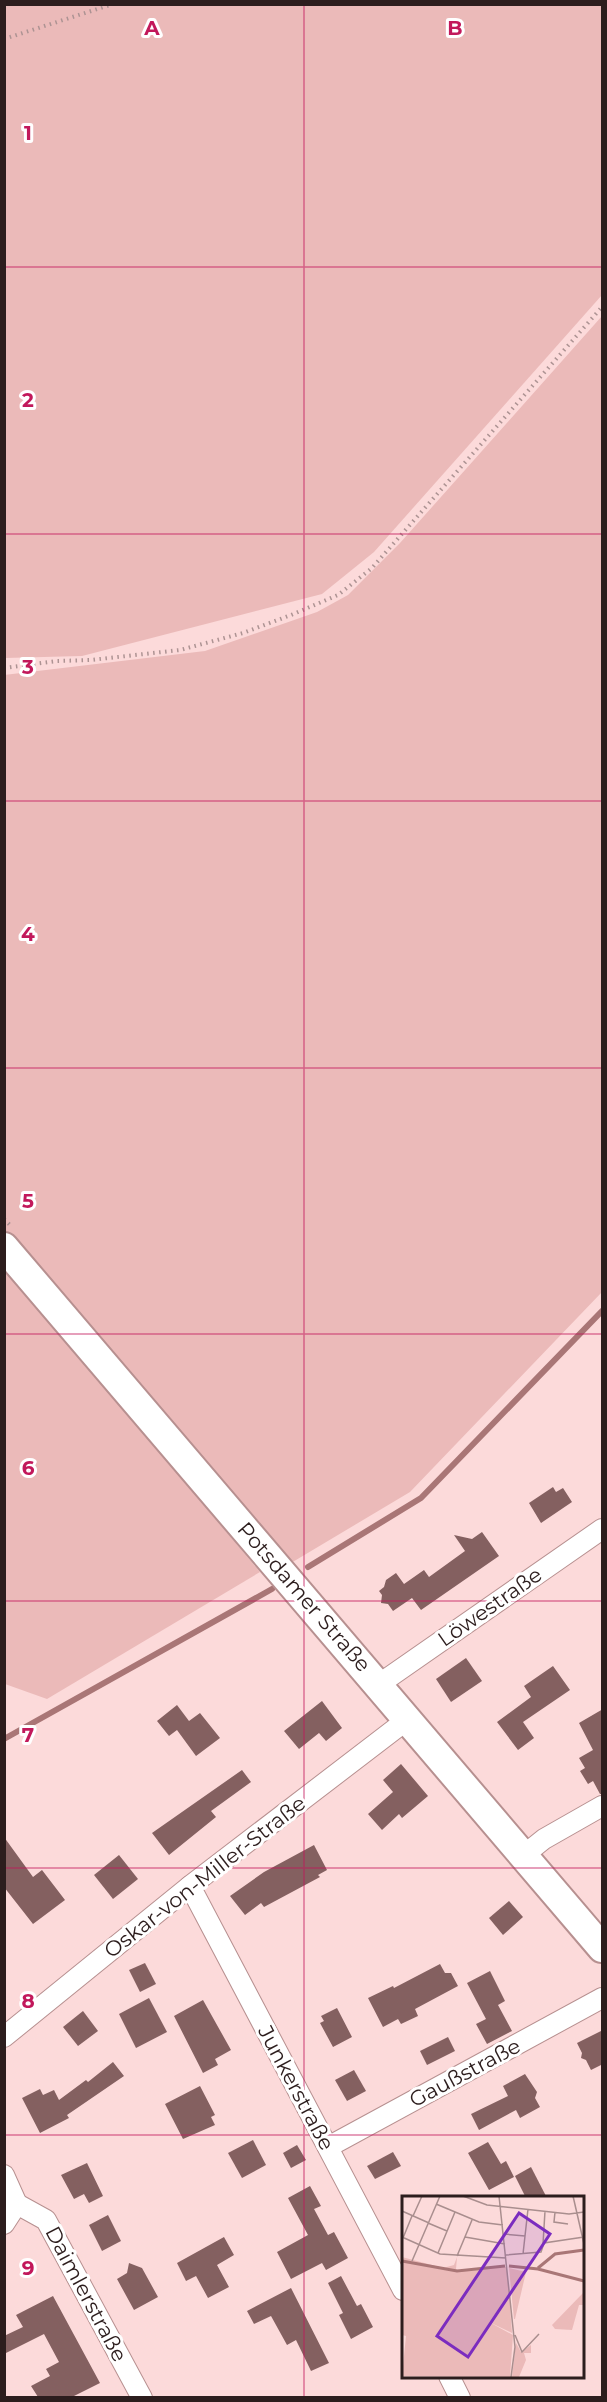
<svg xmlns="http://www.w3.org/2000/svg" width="607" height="2402" font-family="Montserrat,sans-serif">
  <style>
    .green { fill: #ebbab9 }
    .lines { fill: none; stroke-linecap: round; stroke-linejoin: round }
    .stream { stroke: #a97676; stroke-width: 6 }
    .building { fill: #846060 }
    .street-casing { stroke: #b79090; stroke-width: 22 }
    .secondary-casing { stroke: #b79090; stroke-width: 32 }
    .path { stroke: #ad9393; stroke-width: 4; stroke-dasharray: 1.5 4.5; stroke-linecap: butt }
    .street { stroke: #fff; stroke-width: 20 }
    .secondary { stroke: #fff; stroke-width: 28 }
    .grid { fill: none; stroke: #c2185b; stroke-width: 1.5; stroke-opacity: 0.55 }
    .labels { text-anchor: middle; stroke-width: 6; stroke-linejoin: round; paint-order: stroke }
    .street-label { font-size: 21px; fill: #2c1d1d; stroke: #fff }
    .inset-river { fill: none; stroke: #a97676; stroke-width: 3 }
    .inset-road { fill: none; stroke: #a98e8e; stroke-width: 1.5 }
    .view { fill: #7b2cbf; fill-opacity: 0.15; stroke: #7b2cbf; stroke-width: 3 }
    .inset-edge { fill: none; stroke: #2c1d1d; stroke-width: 3 }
    .grid-label { font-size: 20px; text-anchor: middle; font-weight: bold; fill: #c2185b; stroke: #fff; stroke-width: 6; stroke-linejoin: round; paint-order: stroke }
  </style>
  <rect width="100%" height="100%" fill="#fcdada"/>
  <g class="green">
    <polygon points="4,5 602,5 602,295 374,552 322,594 82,656 5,658"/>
    <polygon points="602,316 602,1292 410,1492 291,1563 5,1230 4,675 205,651 317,612 348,595 400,543"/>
    <polygon points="4,1266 260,1572 47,1699 5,1684"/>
  </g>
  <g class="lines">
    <g class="stream">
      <polyline points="308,1567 421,1498 602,1311"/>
      <polyline points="4,1739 272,1589"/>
    </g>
  </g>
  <g class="building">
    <polygon points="553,1487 556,1492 563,1488 572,1502 541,1523 529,1503"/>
    <polygon points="482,1532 499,1556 421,1610 412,1598 393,1611 388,1604 381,1603 382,1595 379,1591 384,1587 386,1580 396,1573 404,1584 424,1570 429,1577 465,1551 454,1535 472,1539"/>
    <polygon points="466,1658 482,1681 451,1702 436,1679"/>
    <polygon points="553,1666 570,1690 523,1722 534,1738 518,1750 497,1722 531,1697 524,1686"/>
    <polygon points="322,1701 342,1728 326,1741 319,1733 299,1749 284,1731"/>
    <polygon points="177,1705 189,1721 200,1713 220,1738 196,1756 177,1730 169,1736 157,1721"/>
    <polygon points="603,1709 603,1794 600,1794 593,1781 588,1784 580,1771 585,1768 579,1758 593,1750 579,1723"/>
    <polygon points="401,1764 428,1796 402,1818 399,1814 382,1830 368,1814 393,1792 383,1780"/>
    <polygon points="242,1770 251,1782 211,1811 216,1817 169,1855 152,1833"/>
    <polygon points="4,1837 33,1877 42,1870 65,1900 33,1924 4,1887"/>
    <polygon points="314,1845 327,1870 318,1875 320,1877 264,1907 261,1903 245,1915 230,1896 264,1872"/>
    <polygon points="119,1855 138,1879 113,1899 94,1875"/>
    <polygon points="509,1901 523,1917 503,1935 489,1918"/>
    <polygon points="145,1963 156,1984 140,1992 129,1970"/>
    <polygon points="440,1964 445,1973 451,1973 458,1986 415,2009 418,2016 401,2024 398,2019 383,2027 368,1998 393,1986 394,1988"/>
    <polygon points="490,1971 505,2001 498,2005 512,2031 487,2044 476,2024 486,2019 467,1983"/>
    <polygon points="149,1998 167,2032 136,2048 119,2014"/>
    <polygon points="203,2000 231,2050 215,2059 218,2065 203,2073 174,2016"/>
    <polygon points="337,2008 352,2037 333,2047 320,2023 324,2021 321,2016"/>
    <polygon points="83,2011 98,2031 78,2046 63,2027"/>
    <polygon points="603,2030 603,2064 591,2070 586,2060 581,2058 582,2053 577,2043"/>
    <polygon points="448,2037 455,2051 427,2065 420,2051"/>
    <polygon points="113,2062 124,2076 67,2115 69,2118 40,2133 22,2098 40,2089 43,2095 54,2090 59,2100 86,2080 88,2082"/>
    <polygon points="354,2070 366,2091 347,2101 335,2080"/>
    <polygon points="525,2074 537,2092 535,2098 540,2107 520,2118 516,2110 479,2130 471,2114 508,2096 503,2086"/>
    <polygon points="200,2086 215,2115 211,2117 215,2125 183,2139 165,2104"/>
    <polygon points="253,2140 266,2165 242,2178 228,2153"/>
    <polygon points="488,2142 501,2164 506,2161 514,2177 489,2190 468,2153"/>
    <polygon points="297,2145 306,2160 291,2168 283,2153"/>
    <polygon points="393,2152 401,2166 375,2179 367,2166"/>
    <polygon points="87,2163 103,2196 89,2203 84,2194 74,2199 61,2175"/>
    <polygon points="531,2167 547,2198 526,2198 515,2176"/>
    <polygon points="310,2186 321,2206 314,2209 328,2235 334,2232 348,2258 326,2270 322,2263 291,2279 277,2252 308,2235 288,2198"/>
    <polygon points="108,2215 121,2241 102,2251 89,2225"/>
    <polygon points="224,2237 234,2255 217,2265 229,2287 208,2298 196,2276 186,2281 177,2263"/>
    <polygon points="129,2263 142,2268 158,2297 134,2310 117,2279 127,2273"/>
    <polygon points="341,2276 357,2306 361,2304 373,2327 351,2339 339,2315 343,2313 328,2283"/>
    <polygon points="291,2288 329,2363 311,2371 296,2340 287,2345 271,2316 254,2324 247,2311"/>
    <polygon points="53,2296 100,2383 72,2397 38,2397 31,2386 50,2376 46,2369 59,2362 44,2334 4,2354 4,2336 23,2327 16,2315"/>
  </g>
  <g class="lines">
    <g class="street-casing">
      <g id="street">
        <polyline points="378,1685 602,1529"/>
        <polyline points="524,1855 544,1839 602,1806"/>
        <polyline points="190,1886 403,2290"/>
        <polyline points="4,2037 190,1886 408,1719"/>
        <polyline points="328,2147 602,1998"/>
        <polyline points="4,2175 17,2204 4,2224"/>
        <polyline points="17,2204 46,2220 142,2398"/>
        <polyline points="449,2376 460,2398"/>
      </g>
    </g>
    <g class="secondary-casing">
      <polyline id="secondary" points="4,1247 602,1948"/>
    </g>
    <g class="path">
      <polyline points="4,39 113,4"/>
      <polyline points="4,668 57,661 91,660 180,650 243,633 291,615 338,595 372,568 602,307"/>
      <polyline points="4,1219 10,1225"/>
    </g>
    <use href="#street" class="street"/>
    <use href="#secondary" class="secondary"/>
  </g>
  <path class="grid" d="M 304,4 L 304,2398M 4,267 L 602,267M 4,534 L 602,534M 4,801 L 602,801M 4,1068 L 602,1068M 4,1334 L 602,1334M 4,1601 L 602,1601M 4,1868 L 602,1868M 4,2135 L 602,2135"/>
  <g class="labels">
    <g class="street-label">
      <text transform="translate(304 1597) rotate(49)" y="7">Potsdamer Straße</text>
      <text transform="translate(490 1607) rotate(-35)" y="7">Löwestraße</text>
      <text transform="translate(205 1877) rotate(-38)" y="7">Oskar-von-Miller-Straße</text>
      <text transform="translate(465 2073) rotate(-28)" y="7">Gaußstraße</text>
      <text transform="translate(296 2088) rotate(62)" y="7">Junkerstraße</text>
      <text transform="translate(86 2294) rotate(62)" y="7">Daimlerstraße</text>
    </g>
  </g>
  <g transform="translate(402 2196)">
    <rect width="182" height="182" fill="#fcdada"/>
    <path d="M 0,61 L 41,72 L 52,69 L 55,61 L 54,73 L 58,75 L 105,71 L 110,137 L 87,126 L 111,139 L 108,181 L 0,180 L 4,140 L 0,139 ZM 107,72 L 124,76 L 113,123 L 112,123 ZM 181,97 L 181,109 L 177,109 L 170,134 L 153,133 L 150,129 ZM 114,147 L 119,156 L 129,149 L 129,157 L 122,157 L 124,164 L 117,181 L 110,181 Z" fill="#ebbab9"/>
    <path class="inset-river" d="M 0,65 L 55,75 L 103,70M 107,70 L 136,73 L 182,85M 136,72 L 153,58 L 182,54"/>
    <path class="inset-road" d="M 61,0 L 85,9 L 167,18 L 182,16M 97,0 L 113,151 L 109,181M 171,0 L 182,48M 34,8 L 77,26 L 101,29M 0,15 L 27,27M 153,16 L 152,26 L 166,28M 11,20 L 20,0M 26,27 L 45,35M 102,38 L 123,40M 0,41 L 38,58 L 104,62M 63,41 L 103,48M 1,42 L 10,20M 141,48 L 143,15M 36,57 L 53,16M 121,58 L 126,13M 104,59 L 139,56 L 142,47 L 182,41M 55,60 L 70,24M 10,65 L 38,0M 113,139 L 120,156 L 137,138"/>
    <path class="view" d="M 117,17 L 148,38 L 66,161 L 35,140 Z"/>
    <rect width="182" height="182" class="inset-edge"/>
  </g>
  <g class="grid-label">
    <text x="152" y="35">A</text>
    <text x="455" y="35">B</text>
    <text x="28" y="140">1</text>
    <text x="28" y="407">2</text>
    <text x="28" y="674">3</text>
    <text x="28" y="941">4</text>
    <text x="28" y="1208">5</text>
    <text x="28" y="1475">6</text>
    <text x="28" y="1742">7</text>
    <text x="28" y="2008">8</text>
    <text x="28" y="2275">9</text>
  </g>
  <rect width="607" height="2402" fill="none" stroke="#2c1d1d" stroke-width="12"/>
</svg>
